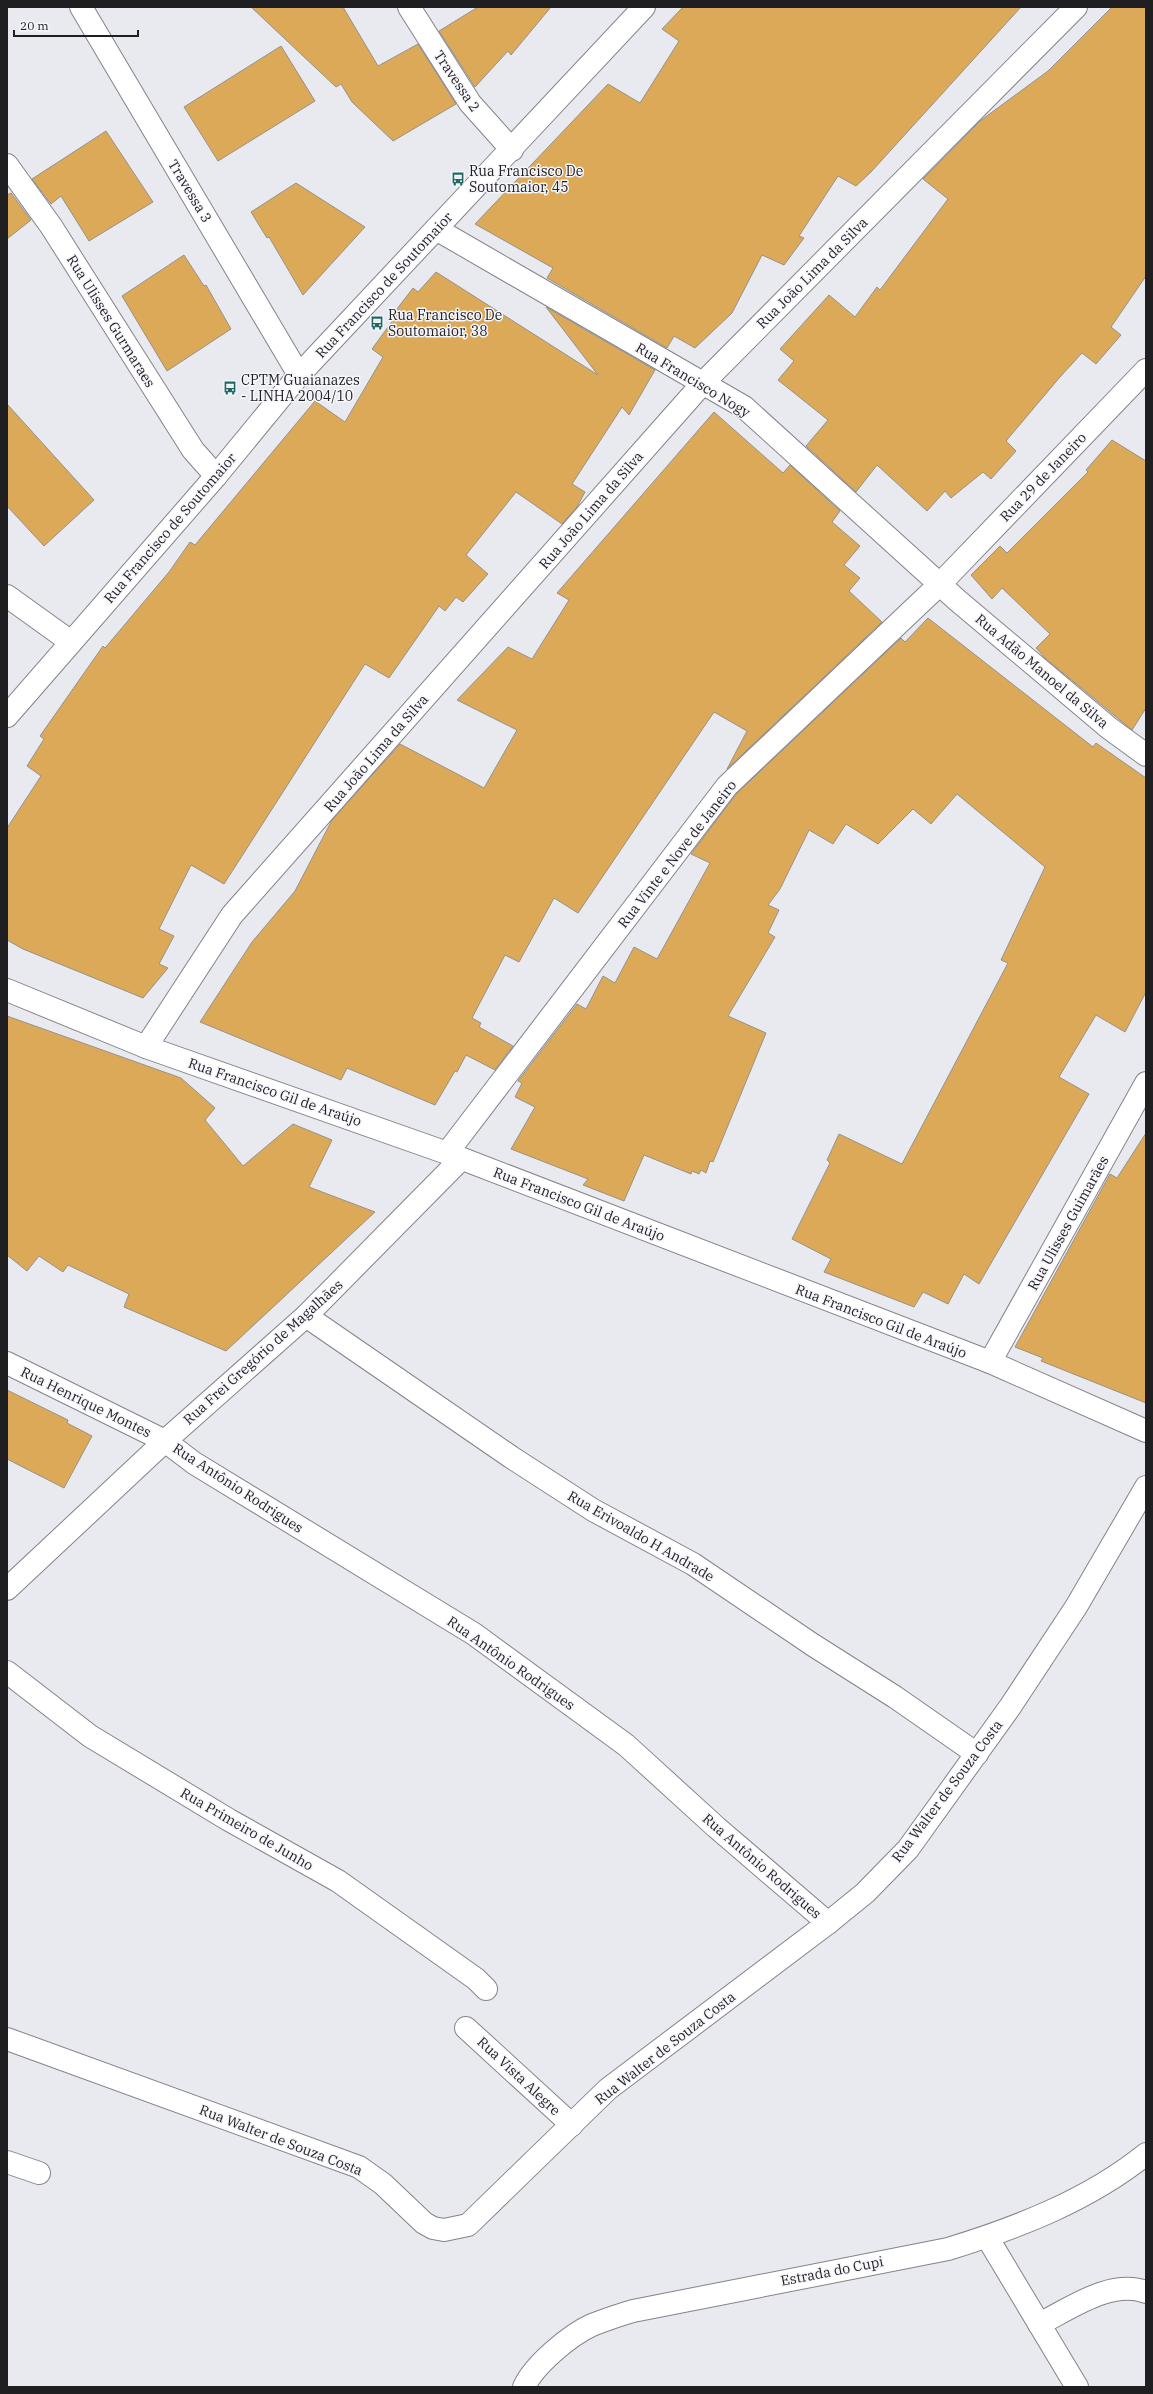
<svg xmlns="http://www.w3.org/2000/svg" width="1153" height="2394" font-family="'IBM Plex Serif',serif">
  <style>
    .building { fill: #dba957; stroke: #96928c }
    .lines { fill: none; stroke-linecap: round; stroke-linejoin: round }
    .minor-casing { stroke: #83838a; stroke-width: 24 }
    .minor { stroke: #fff; stroke-width: 22 }
    .labels { text-anchor: middle; stroke-width: 3; stroke-linejoin: round; paint-order: stroke }
    .street-label { font-size: 14px; fill: #1f1f21; stroke: #f6f6fd }
    .poi-label { font-size: 14px; fill: #1f1f21; stroke: #f6f6fd; text-anchor: start }
  </style>
  <rect width="100%" height="100%" fill="#e9e9f0"/>
  <g class="building">
    <polygon points="251,7 343,7 378,66 418,44 456,104 393,141 352,102 341,84 336,87"/>
    <polygon points="478,7 551,7 511,55 508,51 475,87 439,31"/>
    <polygon points="683,7 1021,7 871,172 856,186 838,176 799,236 804,238 784,265 762,255 732,313 695,348 674,336 667,348 547,278 553,268 475,224 608,84 640,103 679,41 662,29"/>
    <polygon points="1112,7 1146,7 1146,276 1111,327 1121,335 1096,364 1082,353 1060,377 1006,441 1016,451 991,479 983,472 951,498 945,491 927,511 877,465 856,492 806,446 828,420 778,380 794,361 780,349 829,295 855,317 877,287 880,290 948,199 923,179 980,121 1048,71"/>
    <polygon points="281,46 315,101 218,161 184,107"/>
    <polygon points="106,131 153,202 89,241 61,196 51,204 32,179"/>
    <polygon points="296,183 365,227 303,295 269,237 267,238 251,212"/>
    <polygon points="11,193 31,220 7,239 7,195"/>
    <polygon points="184,255 204,286 206,285 231,329 167,371 122,296"/>
    <polygon points="436,272 598,375 546,307 655,370 629,415 622,407 572,484 585,492 577,507 562,524 516,492 466,555 488,574 463,602 456,597 445,611 439,606 389,678 365,664 224,884 191,865 159,929 174,936 159,964 168,968 143,998 23,949 7,940 7,828 41,776 27,766 44,739 40,736 103,646 105,648 169,572 190,542 195,545 315,401 345,422 383,357 372,349 393,320 390,318 413,288 418,292"/>
    <polygon points="7,404 94,500 44,546 7,506"/>
    <polygon points="714,412 783,473 790,465 840,511 832,522 860,546 844,565 860,578 849,591 882,622 727,769 747,731 714,712 578,913 554,898 519,962 505,955 472,1018 481,1023 479,1027 513,1046 495,1070 466,1055 457,1072 455,1071 435,1105 347,1068 341,1080 200,1022 252,942 295,891 332,820 400,744 484,788 517,730 457,700 508,647 532,659 569,600 557,593"/>
    <polygon points="1112,440 1146,461 1146,708 1132,730 1045,658 1036,648 1050,634 1002,588 992,599 971,575 1000,546 1007,553 1088,472 1086,470"/>
    <polygon points="928,618 1093,747 1096,743 1146,778 1146,992 1125,1032 1096,1015 1059,1077 1089,1094 979,1284 964,1274 948,1304 923,1292 914,1307 824,1272 831,1259 792,1239 830,1163 827,1160 839,1134 902,1164 1008,963 1001,960 1045,867 957,794 931,824 913,809 878,844 846,824 833,844 809,830 780,889 768,905 779,910 768,933 775,937 728,1016 766,1033 713,1162 710,1161 706,1173 701,1170 699,1174 692,1171 691,1174 644,1155 624,1201 583,1185 588,1179 511,1149 535,1107 515,1097 522,1083 518,1081 577,1004 586,1009 603,976 615,983 634,947 657,959 710,863 691,854 736,794 901,638 905,642"/>
    <polygon points="7,1016 181,1078 215,1108 205,1120 243,1166 293,1124 332,1140 309,1187 375,1212 226,1351 124,1307 129,1294 68,1265 63,1272 39,1256 27,1271 7,1255"/>
    <polygon points="1146,1133 1146,1403 1041,1361 1043,1358 1015,1347 1110,1174 1117,1178"/>
    <polygon points="7,1390 68,1420 67,1423 92,1436 64,1488 7,1459"/>
  </g>
  <g class="lines">
    <g class="minor-casing">
      <g id="minor">
        <polyline points="81,7 299,375"/>
        <polyline points="409,7 470,103 512,150"/>
        <polyline points="7,165 51,226 193,450 216,476"/>
        <polyline points="436,229 744,407 957,600 1109,728 1146,755"/>
        <polyline points="7,596 71,642"/>
        <polyline points="7,716 216,476 299,375 644,7"/>
        <polyline points="7,990 146,1047 447,1153 990,1362 1146,1431"/>
        <polyline points="146,1047 232,915 703,383 1076,7"/>
        <polyline points="447,1153 727,786 940,584 1146,370"/>
        <polyline points="306,1316 511,1457 593,1510 693,1564 813,1645 895,1697 977,1754"/>
        <polyline points="990,1362 1146,1083"/>
        <polyline points="7,1363 165,1441 194,1463 474,1634 626,1745 716,1827 828,1923"/>
        <polyline points="7,1589 165,1441 306,1316 461,1159"/>
        <polyline points="7,1672 90,1736 229,1820 338,1881 476,1979 486,1989"/>
        <polyline points="466,2028 572,2125"/>
        <polyline points="7,2039 359,2167 383,2184 424,2223 433,2228 444,2230 468,2225 608,2089 828,1923 865,1893 908,1849 1010,1707 1076,1607 1146,1487"/>
        <polyline points="7,2162 39,2173"/>
        <polyline points="987,2237 1077,2387"/>
        <path d="M 1039,2324 C 1070,2309 1110,2279 1146,2292"/>
        <path d="M 524,2387 C 534,2365 570,2335 592,2325 C 605,2320 619,2315 633,2311 L 948,2249 C 1017,2228 1089,2200 1146,2154"/>
      </g>
    </g>
    <use href="#minor" class="minor"/>
  </g>
  <defs>
    <g id="bus-bare" transform="scale(1.08)"><path d="M-5-6H5V4H4V6H2V4H-2V6H-4V4H-5ZM-3.5-4V0h7V-4ZM-3.5 1.2v1.5H-2V1.2ZM2 1.2v1.5H3.5V1.2Z" fill="#206a62" stroke="#f6f6fd" stroke-width="2.5" paint-order="stroke"/></g>
  </defs>
  <g fill-rule="evenodd">
    <use href="#bus-bare" x="458" y="179"/>
    <use href="#bus-bare" x="377" y="323"/>
    <use href="#bus-bare" x="230" y="388"/>
  </g>
  <g class="labels">
    <g class="street-label">
      <text transform="translate(457 81) rotate(56)" y="5">Travessa 2</text>
      <text transform="translate(190 191) rotate(59)" y="5">Travessa 3</text>
      <text transform="translate(812 273) rotate(-45)" y="5">Rua João Lima da Silva</text>
      <text transform="translate(384 285) rotate(-47)" y="5">Rua Francisco de Soutomaior</text>
      <text transform="translate(111 321) rotate(58)" y="5">Rua Ulisses Gurmaraes</text>
      <text transform="translate(693 380) rotate(31)" y="5">Rua Francisco Nogy</text>
      <text transform="translate(1043 477) rotate(-46)" y="5">Rua 29 de Janeiro</text>
      <text transform="translate(591 510) rotate(-49)" y="5">Rua João Lima da Silva</text>
      <text transform="translate(170 528) rotate(-49)" y="5">Rua Francisco de Soutomaior</text>
      <text transform="translate(1042 671) rotate(40)" y="5">Rua Adão Manoel da Silva</text>
      <text transform="translate(376 753) rotate(-49)" y="5">Rua João Lima da Silva</text>
      <text transform="translate(677 854) rotate(-52)" y="5">Rua Vinte e Nove de Janeiro</text>
      <text transform="translate(275 1092) rotate(19)" y="5">Rua Francisco Gil de Araújo</text>
      <text transform="translate(579 1204) rotate(21)" y="5">Rua Francisco Gil de Araújo</text>
      <text transform="translate(1068 1223) rotate(-61)" y="5">Rua Ulisses Guimarães</text>
      <text transform="translate(881 1321) rotate(21)" y="5">Rua Francisco Gil de Araújo</text>
      <text transform="translate(263 1352) rotate(-42)" y="5">Rua Frei Gregório de Magalhães</text>
      <text transform="translate(86 1402) rotate(26)" y="5">Rua Henrique Montes</text>
      <text transform="translate(238 1488) rotate(33)" y="5">Rua Antônio Rodrigues</text>
      <text transform="translate(641 1536) rotate(30)" y="5">Rua Erivoaldo H Andrade</text>
      <text transform="translate(511 1663) rotate(35)" y="5">Rua Antônio Rodrigues</text>
      <text transform="translate(947 1791) rotate(-53)" y="5">Rua Walter de Souza Costa</text>
      <text transform="translate(247 1829) rotate(30)" y="5">Rua Primeiro de Junho</text>
      <text transform="translate(762 1866) rotate(41)" y="5">Rua Antônio Rodrigues</text>
      <text transform="translate(665 2048) rotate(-38)" y="5">Rua Walter de Souza Costa</text>
      <text transform="translate(519 2076) rotate(43)" y="5">Rua Vista Alegre</text>
      <text transform="translate(281 2140) rotate(21)" y="5">Rua Walter de Souza Costa</text>
      <text transform="translate(832 2271) rotate(-11)" y="5">Estrada do Cupi</text>
    </g>
    <g class="poi-label">
      <text x="469" y="176">Rua Francisco De<tspan x="469" dy="16">Soutomaior, 45</tspan></text>
      <text x="388" y="320">Rua Francisco De<tspan x="388" dy="16">Soutomaior, 38</tspan></text>
      <text x="241" y="385">CPTM Guaianazes<tspan x="241" dy="16">- LINHA 2004/10</tspan></text>
    </g>
  </g>
  <rect width="1153" height="2394" fill="none" stroke="#1f1f21" stroke-width="16"/>
  <path d="M14 30v6h124v-6" fill="none" stroke="#1f1f21" stroke-width="2"/>
  <text x="20" y="30" font-size="12" fill="#1f1f21" stroke="#f6f6fd" stroke-width="3" paint-order="stroke">20 m</text>
</svg>
